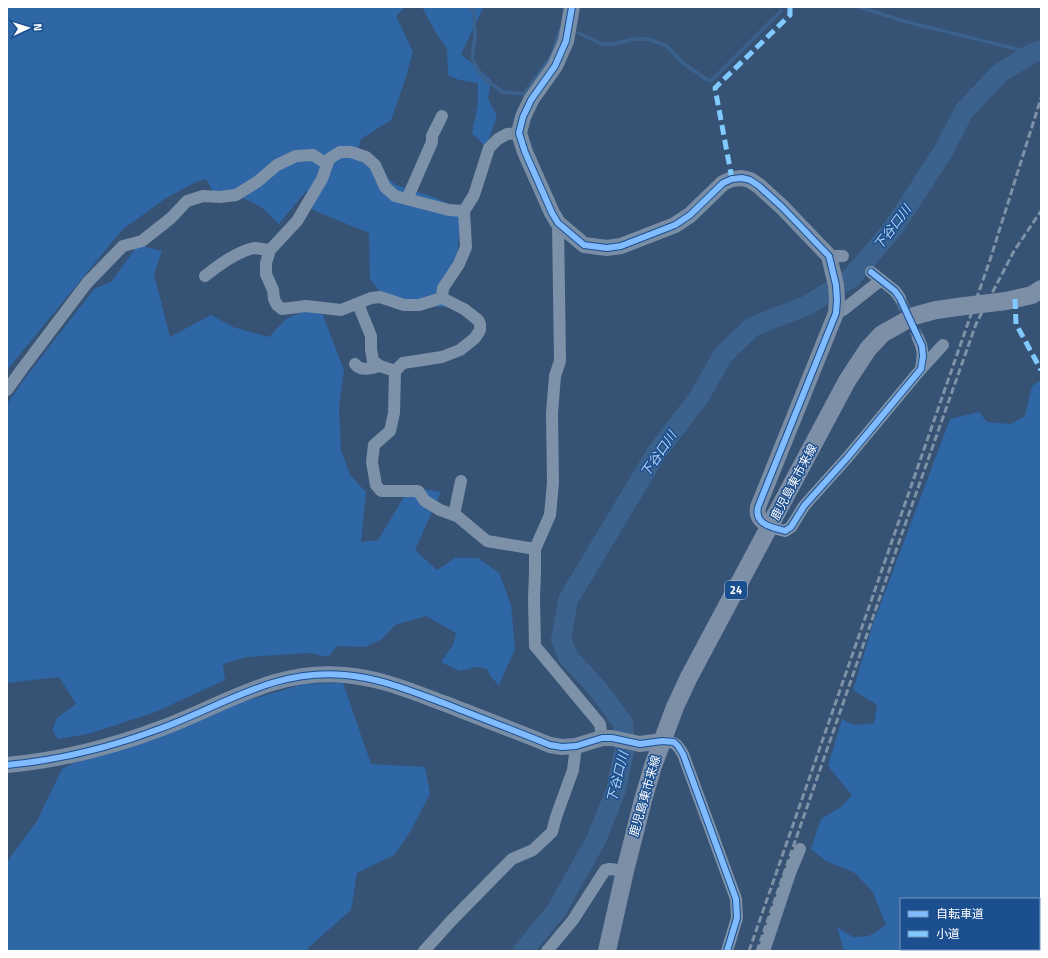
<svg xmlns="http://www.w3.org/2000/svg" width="1048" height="958" font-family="'Titillium Web','Noto Sans JP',sans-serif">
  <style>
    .green { fill: #2f66a5; fill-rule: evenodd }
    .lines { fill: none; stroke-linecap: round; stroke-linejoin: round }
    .stream { stroke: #3b618d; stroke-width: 3.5 }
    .river { stroke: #3b618d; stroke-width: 20 }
    .street-tunnel { stroke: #546c89; stroke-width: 12; stroke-dasharray: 12 6; stroke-linecap: butt }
    .street { stroke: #7d92a8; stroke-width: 12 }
    .secondary { stroke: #798da4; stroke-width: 16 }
    .primary { stroke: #7d8ea7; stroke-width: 18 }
    .rail { stroke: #7e92a7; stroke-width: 3; stroke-dasharray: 7 3; stroke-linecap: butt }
    .primary-bridge { stroke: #7d8ea7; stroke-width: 18 }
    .quiet { stroke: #80caff; stroke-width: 5; stroke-dasharray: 10 5; stroke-linecap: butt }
    .cycleway-casing { stroke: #1b4f8f; stroke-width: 8 }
    .cycleway { stroke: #80bcff; stroke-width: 6 }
    .labels { text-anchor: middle; stroke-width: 3; stroke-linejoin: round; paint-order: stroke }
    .shield { fill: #1b4f8f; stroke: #bbcadd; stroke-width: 1 }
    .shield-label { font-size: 11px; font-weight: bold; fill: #fff }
    .street-label { font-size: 12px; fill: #fff; stroke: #1b4f8f }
    .water-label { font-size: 13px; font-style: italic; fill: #b5d3f5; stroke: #1b4f8f }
  </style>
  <rect width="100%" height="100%" fill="#365274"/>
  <g class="green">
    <polygon points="7,7 405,7 396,16 413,52 404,83 391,120 361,139 357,154 396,185 434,197 460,209 458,254 438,290 459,307 437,307 427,303 386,299 370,279 369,233 313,210 306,191 279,224 261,207 243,198 218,200 206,179 196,182 166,198 122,230 7,370"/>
    <polygon points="422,7 483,8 461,54 491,80 488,99 497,116 486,147 472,133 478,104 478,83 459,80 448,75 447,49 435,31"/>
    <polygon points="138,245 162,251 154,274 170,337 211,315 233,327 269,337 286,319 319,305 344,370 339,407 341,450 350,475 366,492 361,542 378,540 410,487 441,492 415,550 437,570 455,558 478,558 499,573 511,605 515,649 499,685 491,677 487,669 477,667 459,671 441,662 453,645 456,633 426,616 395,625 382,639 365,647 337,646 328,657 310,653 247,657 223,664 225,680 153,713 88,734 58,739 52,730 57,718 76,704 59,677 7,683 7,404 25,378 94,289 111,282"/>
    <path d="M 1041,380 L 1041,951 L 844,951 L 837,927 L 853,937 L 869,936 L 886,925 L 873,892 L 855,873 L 826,861 L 811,849 L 821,819 L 841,807 L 852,795 L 828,766 L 842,719 L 853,725 L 874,723 L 877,705 L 853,690 L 873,624 L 950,419 L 979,412 L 987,422 L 1011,424 L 1025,416 L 1032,386 ZM 901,899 L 1039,899 L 1039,949 L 901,949 Z"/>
    <polygon points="343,683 371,764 425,767 430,794 410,832 394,855 357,873 351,910 308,948 309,951 7,951 7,862 37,821 62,769 71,764 148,741 235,704 304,684"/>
  </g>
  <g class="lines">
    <g class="stream">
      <polyline points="469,7 474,11 475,36 472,59 483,78 503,92 524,94 552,55 560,30"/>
      <polyline points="859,7 907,22 1033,53"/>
      <polyline points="578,33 602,44 614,44 634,39 649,39 667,46 683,63 706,79 711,81 781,11"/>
    </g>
    <polyline class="river" points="523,951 556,911 596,840 616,790 625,747 623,723 598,689 569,658 561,640 568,600 657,452 699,397 723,355 752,327 808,305 851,278 894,227 943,152 964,111 1000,73 1033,53 1041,50"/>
    <polyline class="street-tunnel" points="900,298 918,338"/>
    <g class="street">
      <polyline points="519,133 507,134 498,139 489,148 474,195 464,211 466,247 459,264 443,288 442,298 464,309 478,320 480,324 480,330 475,338 460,350 442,357 403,363 395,371 394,413 390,431 374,445 372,462 376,485 381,491 418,491 425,501 440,510 457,516 487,541 535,549"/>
      <polyline points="407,199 432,142 432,136 442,116"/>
      <polyline points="558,223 560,361 555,376 552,413 553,483 550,515 535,549 535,571 534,599 535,646 600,724 602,738"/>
      <polyline points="829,256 843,256"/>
      <polyline points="871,272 895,291 900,298"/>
      <path d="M 205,276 C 219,265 236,252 254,248 C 259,248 265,250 270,250"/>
      <polyline points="442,298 419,305 404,305 380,297 371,298 341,310 306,306 282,309 277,305 274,299 273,290 266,274 266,263 270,250 297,221 322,179 329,159 340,152 351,152 366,157 375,165 385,187 395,196 449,210 464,211"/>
      <polyline points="358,304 371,336 371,349 373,361 380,366 395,371"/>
      <polyline points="836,313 843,310 881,280"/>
      <path d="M 355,364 C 361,372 371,368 380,366"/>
      <polyline points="921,369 943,345"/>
      <polyline points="7,390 22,369 87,283 123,246 142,241 171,218 187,201 203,196 220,197 236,195 257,182 277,165 296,156 313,155 327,164"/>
      <polyline points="454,515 461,481"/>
      <path d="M 770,527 L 785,531 L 791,527 L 804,506 L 811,498 L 847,458 L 921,369 C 923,356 924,350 918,338"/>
      <path d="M 662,741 C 674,742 676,742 683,754 L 736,899 L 737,918 L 727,951"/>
      <polyline points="424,951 452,920 512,859 533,850 552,832 556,817 573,770 576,746"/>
      <polyline points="547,951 573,920 605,870 610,869 625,871"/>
      <polyline points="764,951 790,873 800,849"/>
    </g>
    <g class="secondary">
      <path d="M 572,7 L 566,41 L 555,66 L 531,100 L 523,117 L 519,133 L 525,152 L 552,213 L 558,223 L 584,245 L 607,248 L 621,246 L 675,225 L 690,215 L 723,183 L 732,179 L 742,178 L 750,180 L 759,186 L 782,207 L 829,256 L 836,285 L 837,300 L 836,313 L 758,507 C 756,518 762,521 770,527"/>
      <path d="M 7,765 C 61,760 112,747 162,728 C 224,705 276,668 345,675 C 381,678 413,692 446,704 C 481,718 516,731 550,745 L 562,747 L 576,746 L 602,738 L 612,738 L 640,744 L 662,741"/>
    </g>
    <g class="primary">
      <polyline points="1006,301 1032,295 1041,289"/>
      <polyline points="607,951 625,871 643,800 653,766 675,707 689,677 847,381 868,349 882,334 914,316 936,310 965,306"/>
    </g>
    <g class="rail">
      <polyline points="749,951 990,260 1041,98"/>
      <polyline points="757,951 906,522 976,324 1014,251 1041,211"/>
    </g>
    <polyline class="primary-bridge" points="965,306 1006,301"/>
    <g class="quiet">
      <polyline points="732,179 715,88 790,15 790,7"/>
      <polyline points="1015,299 1016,324 1041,370"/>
    </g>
    <g class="cycleway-casing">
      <g id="cycleway">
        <path d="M 572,7 L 566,41 L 555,66 L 531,100 L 523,117 L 519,133 L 525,152 L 552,213 L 558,223 L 584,245 L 607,248 L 621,246 L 675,225 L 690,215 L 723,183 L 732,179 L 742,178 L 750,180 L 759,186 L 782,207 L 829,256 L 836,285 L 837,300 L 836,313 L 758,507 C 754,525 772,527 785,531 L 791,527 L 804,506 L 811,498 L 847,458 L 921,369 L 923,356 L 922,346 L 900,298 L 895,291 L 871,272"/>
        <path d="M 7,765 C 61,760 112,747 162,728 C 224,705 276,668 345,675 C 381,678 413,692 446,704 C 481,718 516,731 550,745 L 562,747 L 576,746 L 602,738 L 612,738 L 640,744 L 662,741 L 674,742 L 678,746 L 683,754 L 736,899 L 737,918 L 727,951"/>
      </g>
    </g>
    <use href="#cycleway" class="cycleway"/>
  </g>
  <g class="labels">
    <rect class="shield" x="725" y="581" width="22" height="18" rx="3"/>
    <g class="shield-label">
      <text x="736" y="594">24</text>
    </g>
    <g class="street-label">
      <text transform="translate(794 482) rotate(-62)" y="4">鹿児島東市来線</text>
      <text transform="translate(645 796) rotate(-74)" y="4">鹿児島東市来線</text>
    </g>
    <g class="water-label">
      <text transform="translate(892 227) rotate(-53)" y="5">下谷口川</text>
      <text transform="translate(658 454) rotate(-56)" y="5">下谷口川</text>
      <text transform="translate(617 777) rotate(-76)" y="5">下谷口川</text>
    </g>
  </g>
  <rect width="1048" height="958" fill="none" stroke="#ffffff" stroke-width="16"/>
  <rect x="900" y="898" width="140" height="52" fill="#1b4f8f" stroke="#7695bc"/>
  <rect x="908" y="911" width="20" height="6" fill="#80bcff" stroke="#7695bc"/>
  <text x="936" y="918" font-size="12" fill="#ffffff">自転車道</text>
  <rect x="908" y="931" width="20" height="6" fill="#80caff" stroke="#7695bc"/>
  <text x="936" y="938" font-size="12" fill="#ffffff">小道</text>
  <g transform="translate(28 28) rotate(86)" stroke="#1b4f8f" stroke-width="3" paint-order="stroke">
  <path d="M0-3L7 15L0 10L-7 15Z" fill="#ffffff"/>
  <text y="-6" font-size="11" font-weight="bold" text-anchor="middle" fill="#ffffff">N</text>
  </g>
</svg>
